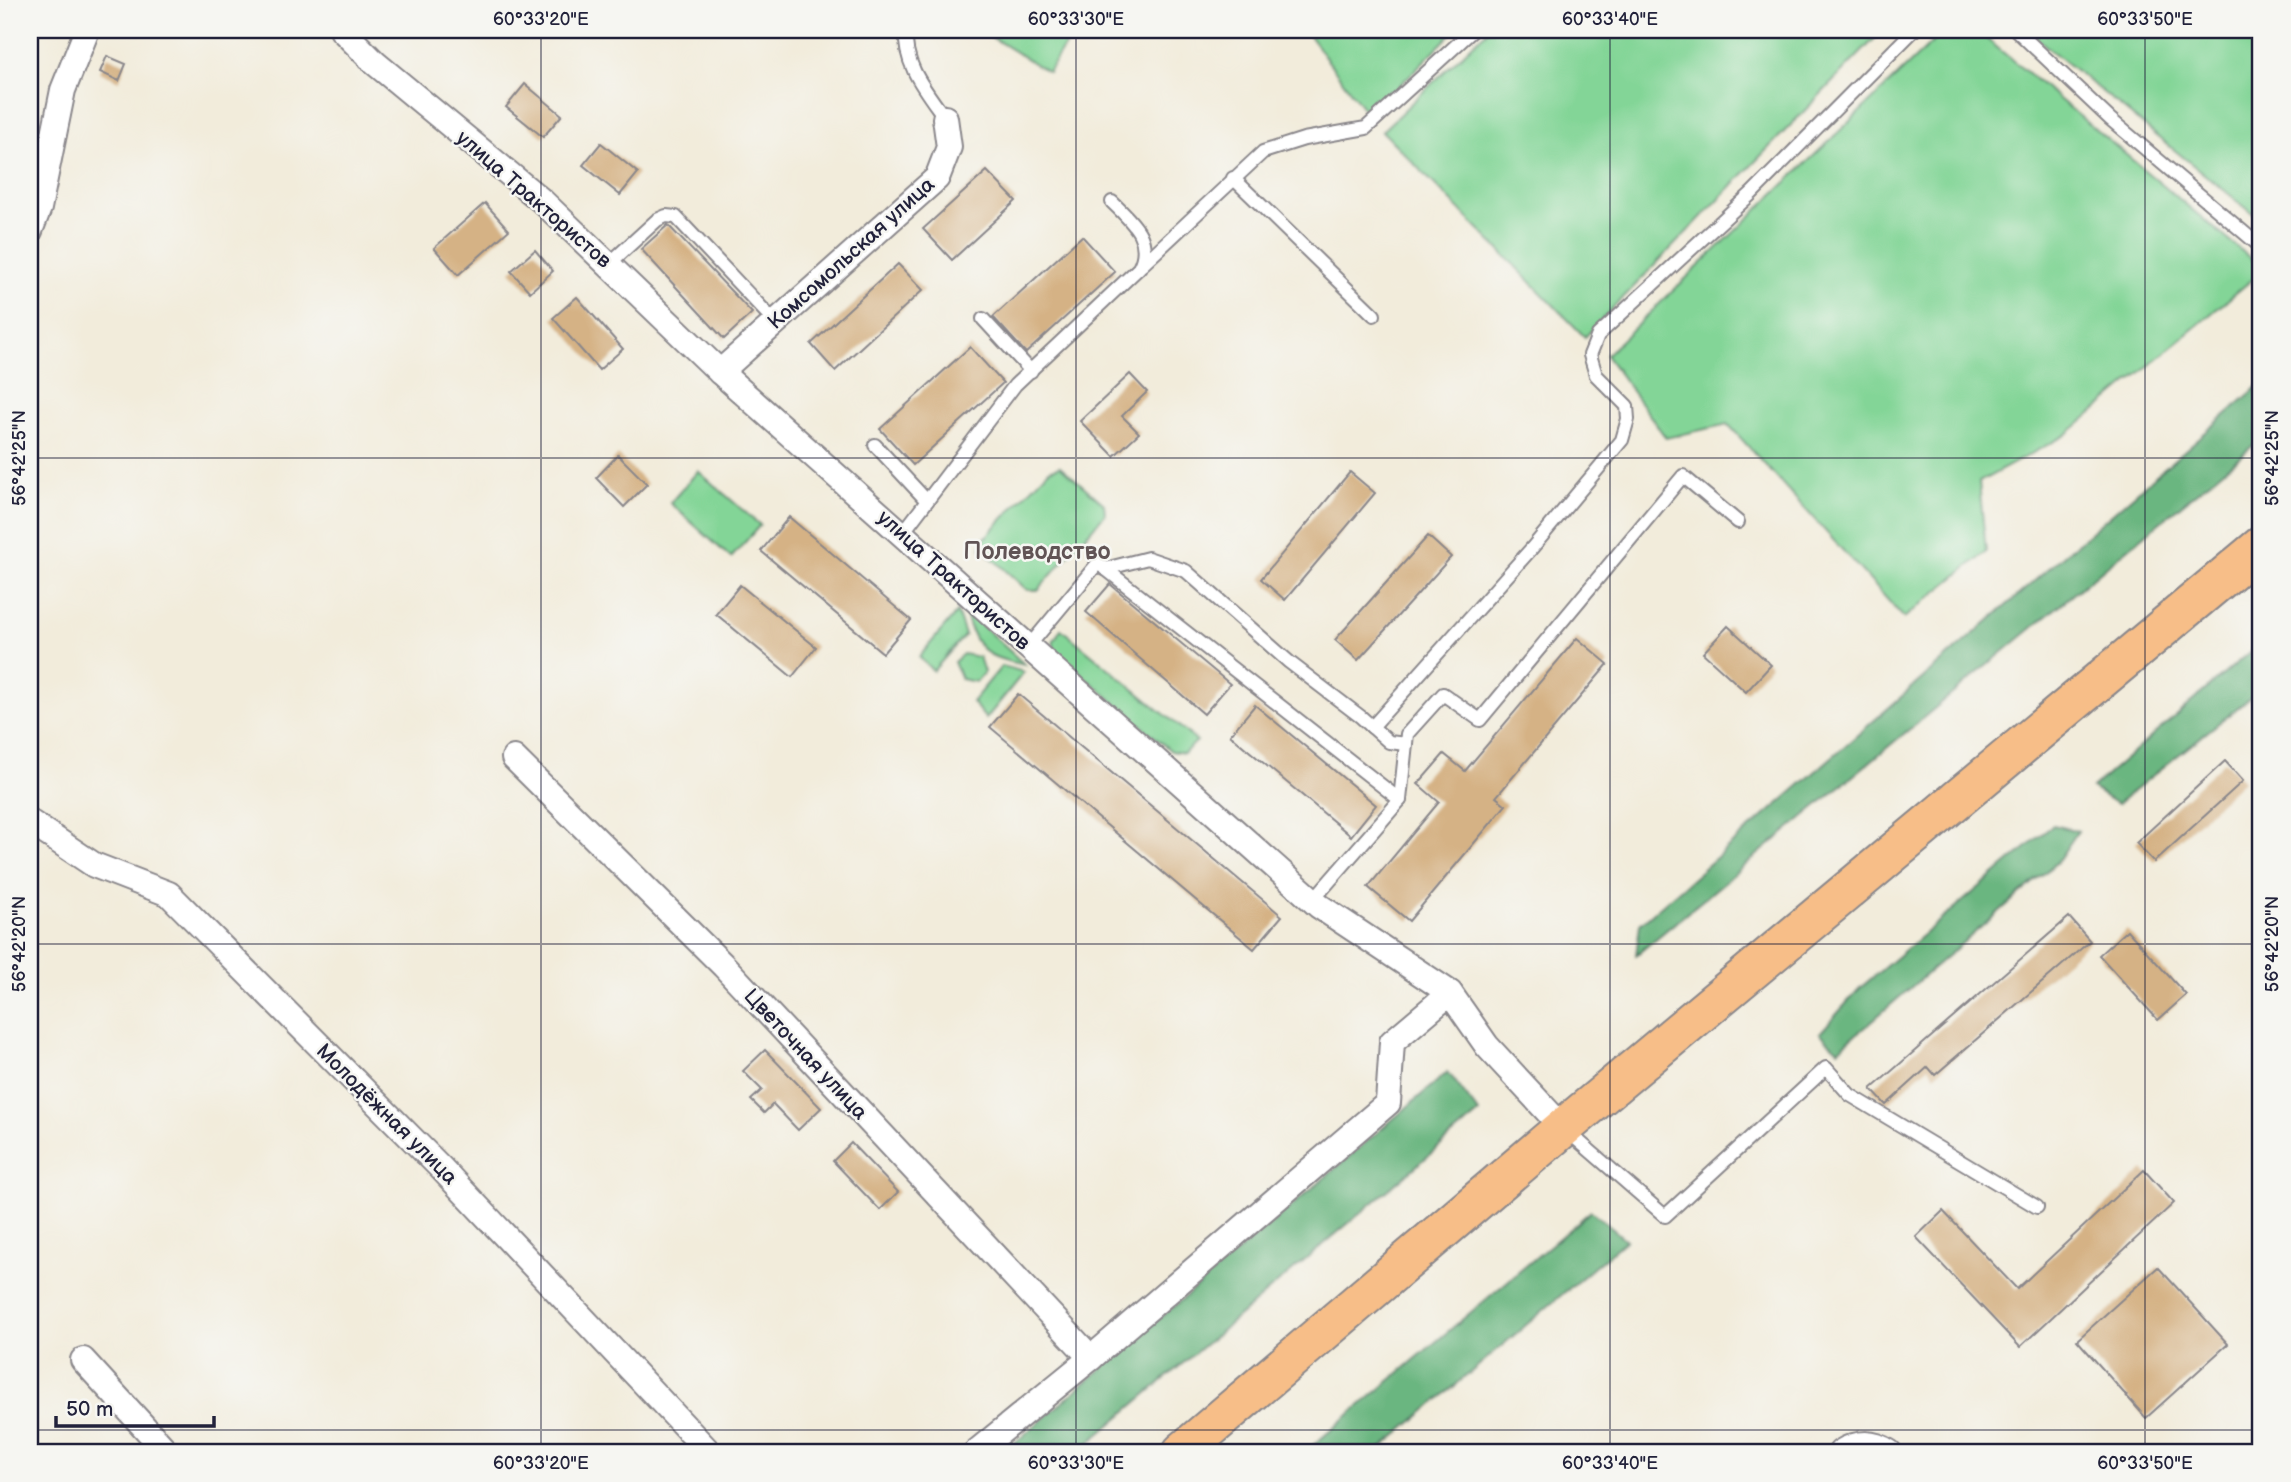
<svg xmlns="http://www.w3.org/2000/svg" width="2291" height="1482" font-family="'Balsamiq Sans',sans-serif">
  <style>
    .green { fill: #83d597; stroke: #527c69; stroke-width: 2 }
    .forest { fill: #6ab680; stroke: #466c5e; stroke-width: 2 }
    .building { fill: #d5b285 }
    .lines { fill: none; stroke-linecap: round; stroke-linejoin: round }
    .lane-casing { stroke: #8a878b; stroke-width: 16 }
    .street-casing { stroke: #8a878b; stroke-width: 28 }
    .primary-casing { stroke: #8a878b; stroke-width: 42 }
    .lane { stroke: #fff; stroke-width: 12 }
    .street { stroke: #fff; stroke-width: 24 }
    .primary { stroke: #f7be88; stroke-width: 38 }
    .ticks { fill: none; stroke: #22223b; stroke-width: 2; stroke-opacity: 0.45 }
    .labels { text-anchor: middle; stroke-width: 5; stroke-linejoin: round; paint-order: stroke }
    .street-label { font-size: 21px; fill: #22223b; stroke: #f6f6f2 }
    .quarter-label { font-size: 24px; font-weight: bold; fill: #615455; stroke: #f6f6f2 }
    .neatline { fill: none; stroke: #22223b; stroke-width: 2.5 }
    .ticks-label { font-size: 18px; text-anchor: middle; fill: #22223b }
  </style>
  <rect width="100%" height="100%" fill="#f6f6f2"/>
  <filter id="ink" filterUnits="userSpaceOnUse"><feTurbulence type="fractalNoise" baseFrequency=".0143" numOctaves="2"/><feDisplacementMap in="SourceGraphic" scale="14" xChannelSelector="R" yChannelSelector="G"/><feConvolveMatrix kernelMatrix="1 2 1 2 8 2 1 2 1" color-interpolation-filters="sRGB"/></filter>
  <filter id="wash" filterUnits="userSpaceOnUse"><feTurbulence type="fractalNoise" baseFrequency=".00686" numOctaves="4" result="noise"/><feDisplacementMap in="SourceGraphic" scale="28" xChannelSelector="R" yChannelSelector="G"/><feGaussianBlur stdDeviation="1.57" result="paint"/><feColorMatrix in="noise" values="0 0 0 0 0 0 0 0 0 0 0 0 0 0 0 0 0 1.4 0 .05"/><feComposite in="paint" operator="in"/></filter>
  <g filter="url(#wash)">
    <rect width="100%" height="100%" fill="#f2ecdb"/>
    <g class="green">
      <polygon points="980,30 1075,30 1048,72"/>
      <polygon points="1305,30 1455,30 1369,116"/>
      <polygon points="1488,30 1883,30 1585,337 1382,131"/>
      <polygon points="1945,30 1976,30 2261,267 2261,272 2066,435 1979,482 1986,552 1904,618 1728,424 1666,438 1606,355"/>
      <polygon points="2028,30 2261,30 2261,220 2048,48"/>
      <polygon points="1060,466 1104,504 1105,514 1038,590 1027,590 981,548 983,540 1049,470"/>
      <polygon points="698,471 760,525 731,558 670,503"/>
      <path d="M 965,610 L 1025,665 C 985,657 975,651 965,610 Z"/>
      <polygon points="957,612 965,635 933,671 919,657"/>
      <polygon points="1061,629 1197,741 1184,753 1171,751 1056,652 1053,642"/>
      <polygon points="963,654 979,657 984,672 976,682 961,679 954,662"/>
      <polygon points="1002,666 1024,672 986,719 972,702"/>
    </g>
    <g class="forest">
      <polygon points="2261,384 2261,439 1636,955 1640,924"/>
      <polygon points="2261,642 2261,689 2117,804 2092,788"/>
      <polygon points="2053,825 2078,831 2057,862 1838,1050 1820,1033 1859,989"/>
      <polygon points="1448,1072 1479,1113 1078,1452 1004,1452"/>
      <polygon points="1591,1211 1626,1240 1377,1452 1305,1452"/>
    </g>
    <g id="blocks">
      <g class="building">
        <polygon points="107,56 126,64 119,81 100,72"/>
        <polygon points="525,84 562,115 543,137 506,107"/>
        <polygon points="601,143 638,173 620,195 583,165"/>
        <polygon points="987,171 1016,201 952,260 923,229"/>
        <polygon points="485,203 509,230 458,275 434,248"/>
        <polygon points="668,225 752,313 724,339 641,249"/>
        <polygon points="1082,236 1115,272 1026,353 993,317"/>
        <polygon points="535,250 553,271 530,292 511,271"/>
        <polygon points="898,264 923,290 835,371 811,344"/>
        <polygon points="577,297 623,349 599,370 553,318"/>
        <polygon points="970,347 1003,383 913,465 880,429"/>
        <polygon points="1130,374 1147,392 1122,416 1139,433 1114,456 1080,421"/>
        <polygon points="618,455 647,484 624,507 596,478"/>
        <polygon points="1350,472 1375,493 1285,600 1261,579"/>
        <polygon points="789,517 911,620 883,653 761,551"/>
        <polygon points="1428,536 1451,557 1358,660 1335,640"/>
        <polygon points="1110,584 1230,684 1204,714 1086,612"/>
        <polygon points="740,585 816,647 792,677 716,614"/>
        <polygon points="1728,626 1771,665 1746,692 1703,653"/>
        <polygon points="1577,638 1608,664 1496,797 1506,805 1409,921 1368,887 1439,802 1418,784 1444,754 1465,771"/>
        <polygon points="1018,694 1282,916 1254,949 990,727"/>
        <polygon points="1255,705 1376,805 1351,836 1230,735"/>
        <polygon points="2225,761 2243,781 2154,862 2136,843"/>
        <polygon points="2069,917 2090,941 1935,1075 1928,1067 1886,1105 1871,1089"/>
        <polygon points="2127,930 2186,995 2158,1020 2099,955"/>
        <polygon points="765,1050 821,1108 798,1130 773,1104 764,1113 751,1100 762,1090 743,1071"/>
        <polygon points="851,1143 898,1192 880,1210 833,1161"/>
        <polygon points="2144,1170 2174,1203 2020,1347 1916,1237 1943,1211 2017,1289"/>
        <polygon points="2158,1267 2228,1344 2146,1418 2077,1340"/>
      </g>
    </g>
  </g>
  <g filter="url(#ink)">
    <use href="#blocks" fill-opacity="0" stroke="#8a878b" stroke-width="2"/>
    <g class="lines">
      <g class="lane-casing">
        <g id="lane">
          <path d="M 906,30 C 903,65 926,91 945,118"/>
          <polyline points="2016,30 2110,119 2261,247"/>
          <polyline points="1233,178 1374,315"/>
          <polyline points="609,264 657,220 666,216 676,217 775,322"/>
          <polyline points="1142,265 1263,152 1304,139 1366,128 1473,30"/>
          <polyline points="983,319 1031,371"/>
          <polyline points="875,445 927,501"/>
          <path d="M 902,534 L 1015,385 L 1139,268 C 1154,239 1131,221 1112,202"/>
          <polyline points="1105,569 1148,558 1186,571 1289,662 1361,717 1389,742 1406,744"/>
          <polyline points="1029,646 1098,563 1400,800 1313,900"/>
          <polyline points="1372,727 1532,548 1622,440 1628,419 1627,406 1596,375 1590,355 1598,335 1752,193 1914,30"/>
          <polyline points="1400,800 1407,734 1443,694 1480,720 1683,476 1738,522"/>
          <polyline points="1566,1130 1665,1216 1826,1068 1850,1095 2037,1207"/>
        </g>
      </g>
      <g class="street-casing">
        <g id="street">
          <polyline points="342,30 375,63 542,201 720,372 1319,906 1450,993 1487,1046 1563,1128"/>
          <polyline points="30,231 39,208 63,90 87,30"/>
          <polyline points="720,372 937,178 949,147 945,118"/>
          <polyline points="514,758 724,966 1091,1358"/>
          <polyline points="30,822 94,865 169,894 441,1168 709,1452"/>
          <polyline points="83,1360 167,1452"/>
          <polyline points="976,1452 1091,1358 1388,1103 1392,1042 1450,993"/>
          <path d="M 1841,1452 C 1857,1442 1873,1441 1889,1452"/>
        </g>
      </g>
      <g class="primary-casing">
        <polyline id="primary" points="1182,1452 1563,1128 2261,546"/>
      </g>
      <use href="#lane" class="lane"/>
      <use href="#street" class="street"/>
      <use href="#primary" class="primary"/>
    </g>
  </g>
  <path class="ticks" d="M 541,30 L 541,1452M 1076,30 L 1076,1452M 1610,30 L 1610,1452M 2145,30 L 2145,1452M 30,458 L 2261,458M 30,944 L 2261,944M 30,1430 L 2261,1430"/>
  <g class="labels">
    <g class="street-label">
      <text transform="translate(534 199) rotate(41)" y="7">улица Трактористов</text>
      <text transform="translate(851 253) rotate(-42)" y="7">Комсомольская улица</text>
      <text transform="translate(954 580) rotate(42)" y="7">улица Трактористов</text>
      <text transform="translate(806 1054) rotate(47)" y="7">Цветочная улица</text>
      <text transform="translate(387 1114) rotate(45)" y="7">Молодёжная улица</text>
    </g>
    <g class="quarter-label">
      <text x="1037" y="559">Полеводство</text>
    </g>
  </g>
  <rect width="2291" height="1482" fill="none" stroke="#f6f6f2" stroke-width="77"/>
  <path d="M56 1416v10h158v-10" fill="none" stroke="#22223b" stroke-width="3.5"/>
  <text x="66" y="1416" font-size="21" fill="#22223b" stroke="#f6f6f2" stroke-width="5" paint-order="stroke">50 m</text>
  <rect x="38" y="38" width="2214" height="1406" class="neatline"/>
  <g class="ticks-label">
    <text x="541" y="25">60°33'20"E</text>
    <text x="1076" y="25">60°33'30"E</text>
    <text x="1610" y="25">60°33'40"E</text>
    <text x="2145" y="25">60°33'50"E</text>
    <text transform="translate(19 458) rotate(-90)" y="6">56°42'25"N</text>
    <text transform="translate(2272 458) rotate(-90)" y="6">56°42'25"N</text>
    <text transform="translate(19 944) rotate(-90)" y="6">56°42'20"N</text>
    <text transform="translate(2272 944) rotate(-90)" y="6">56°42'20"N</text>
    <text x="541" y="1469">60°33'20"E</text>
    <text x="1076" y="1469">60°33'30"E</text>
    <text x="1610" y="1469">60°33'40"E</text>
    <text x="2145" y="1469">60°33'50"E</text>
  </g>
</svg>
